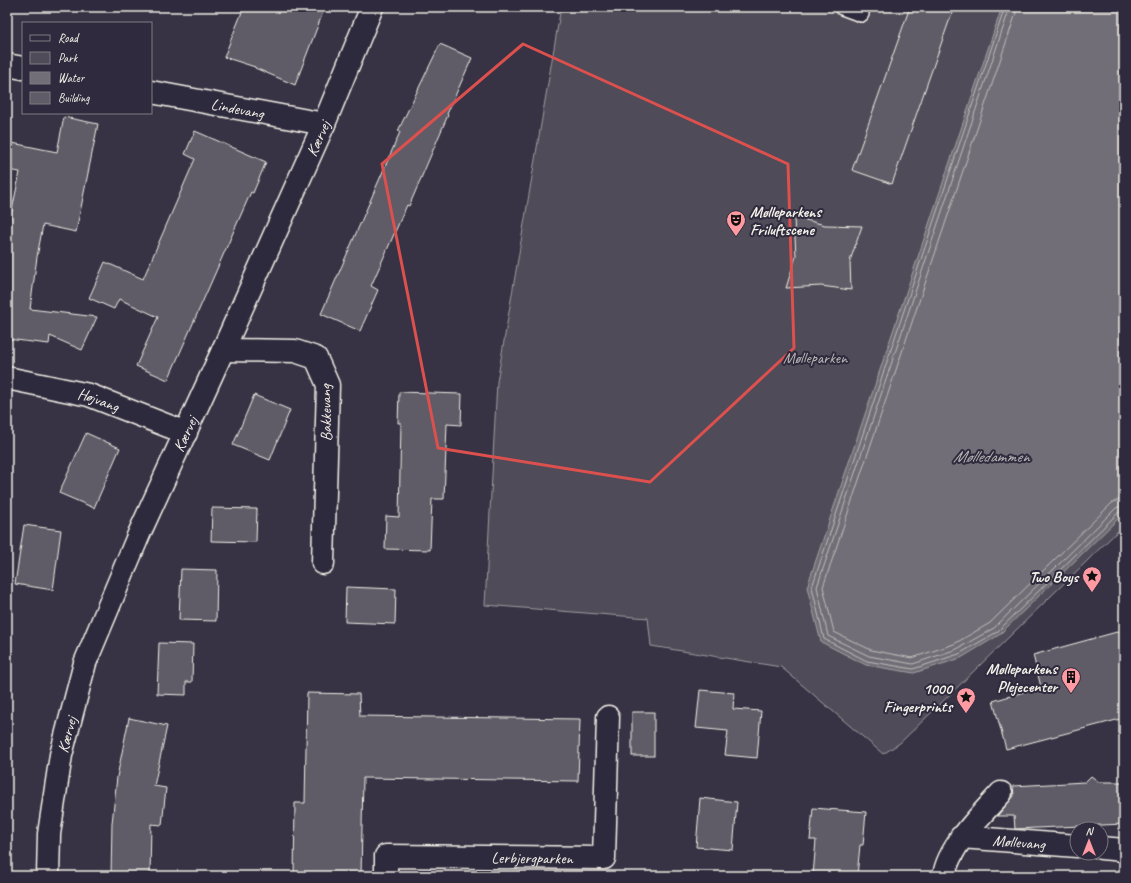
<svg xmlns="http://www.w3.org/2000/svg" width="1131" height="883" font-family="Caveat,sans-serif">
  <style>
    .green { fill: #504b59; stroke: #a29ea0 }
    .water { fill: #726e77; stroke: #a6a2a4 }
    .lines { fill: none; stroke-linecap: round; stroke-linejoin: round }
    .shore { stroke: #c0bdbb; stroke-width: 1 }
    .building { fill: #5f5c67; stroke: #f4f1e8 }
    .service-casing { stroke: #f4f1e8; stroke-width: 18 }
    .minor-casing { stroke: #f4f1e8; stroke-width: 25 }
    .service { stroke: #2f2a3d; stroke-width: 15 }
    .minor { stroke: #2f2a3d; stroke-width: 22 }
    .marked { fill: none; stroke: #dc504e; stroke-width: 3; stroke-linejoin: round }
    .labels { text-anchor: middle; stroke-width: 4; stroke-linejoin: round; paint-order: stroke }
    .street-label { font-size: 16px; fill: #f4f1e8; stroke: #2f2a3d }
    .poi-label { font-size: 16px; font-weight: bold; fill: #f4f1e8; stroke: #2f2a3d; text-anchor: end }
    .park-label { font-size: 16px; fill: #bbb7b6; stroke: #2f2a3d }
    .water-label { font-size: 17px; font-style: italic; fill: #bab6b5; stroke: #2f2a3d }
  </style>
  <rect width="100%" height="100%" fill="#373244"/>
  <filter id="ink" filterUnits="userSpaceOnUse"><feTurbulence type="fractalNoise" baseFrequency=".025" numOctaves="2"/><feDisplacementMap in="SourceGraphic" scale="8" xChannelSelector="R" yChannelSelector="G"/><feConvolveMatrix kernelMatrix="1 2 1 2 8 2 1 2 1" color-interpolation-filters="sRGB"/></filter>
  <g filter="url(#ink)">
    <polygon class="green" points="561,7 1124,7 1124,525 900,743 883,754 781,667 651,646 648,618 485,605 497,382"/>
    <polygon class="water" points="1002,7 1124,7 1124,513 999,635 961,658 914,673 866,665 821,642 807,587"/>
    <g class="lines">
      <g class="shore">
        <polyline points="1005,7 812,587 824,639 867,661 913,669 959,654 997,632 1119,512 1124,510"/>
        <polyline points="1010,7 817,587 828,636 869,656 913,664 957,649 994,628 1116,508 1124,505"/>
        <polyline points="1016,7 1016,13 823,587 834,632 871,650 912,658 954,644 990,623 1112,503 1118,500 1124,499"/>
      </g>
    </g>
    <g class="building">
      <polygon points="244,7 325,7 295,85 255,68 255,67 224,57"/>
      <polygon points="910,7 954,7 892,184 852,170"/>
      <polygon points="440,44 472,58 447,114 448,115 413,197 409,206 407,205 371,286 378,290 360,331 321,314 400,132 398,131"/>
      <polygon points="64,117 98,124 76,232 43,225 37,257 30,309 97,317 82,350 50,336 49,344 7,339 7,234 20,172 7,170 7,142 57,152"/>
      <polygon points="195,131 266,162 253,193 251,192 168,380 136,366 158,317 119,299 114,309 89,298 105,262 143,279 195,159 185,154"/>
      <polygon points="794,217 825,225 862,226 850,261 851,290 821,286 786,288 796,256"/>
      <polygon points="399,392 462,394 461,425 447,424 444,499 432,499 430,550 385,549 386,516 399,517 401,423 398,423"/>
      <polygon points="254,395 290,410 270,460 233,445"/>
      <polygon points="86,433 120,448 94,508 59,493"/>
      <polygon points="212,508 257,509 256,542 211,541"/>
      <polygon points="24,525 61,530 53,590 15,584"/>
      <polygon points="181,569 217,570 216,621 179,620"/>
      <polygon points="346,587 396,589 395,624 345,622"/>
      <polygon points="1124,630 1124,718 1006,749 993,701 1041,687 1033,655"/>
      <polygon points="159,643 193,644 192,682 186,682 186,695 157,694"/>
      <polygon points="700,690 734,693 733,709 761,711 757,758 725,755 728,731 696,728"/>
      <polygon points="307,693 359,694 360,716 580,719 578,781 363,778 361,876 294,876 295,803 305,803"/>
      <rect x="632" y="712" width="22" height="44"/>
      <polygon points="129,718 167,726 154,786 166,788 162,825 151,824 150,876 111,876 112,823 117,777"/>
      <polygon points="1091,776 1099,782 1124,782 1124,824 1015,829 1014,816 997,816 1014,796 1013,786 1085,782"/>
      <polygon points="700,798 737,802 733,850 696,847"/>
      <polygon points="813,808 866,812 863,845 860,845 857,876 813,876 816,840 810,840"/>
    </g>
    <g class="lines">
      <g class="service-casing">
        <polyline id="service" points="842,7 861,14"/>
      </g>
      <g class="minor-casing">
        <g id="minor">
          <polyline points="7,65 23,68"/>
          <path id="s1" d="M 151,92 L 324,124"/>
          <polyline points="223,350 295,351 316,358 328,385 323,563"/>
          <path id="s2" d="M 7,378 L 89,395 L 186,433"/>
          <path id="s3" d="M 961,837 L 1077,846"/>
          <polyline points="1101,848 1124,850"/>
          <path id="s4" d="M 48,876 L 49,834 L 61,755 L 85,663 L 139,534 L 223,350 L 324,124 L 372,7"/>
          <path id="s5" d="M 386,876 L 386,856 L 604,858 L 608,717"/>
          <path d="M 944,876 C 948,847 982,814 1001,793"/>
        </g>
      </g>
      <use href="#service" class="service"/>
      <use href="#minor" class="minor"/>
    </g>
  </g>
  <path class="marked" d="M 523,44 L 788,164 L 794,348 L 650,482 L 438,448 L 382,164 Z"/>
  <defs>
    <g id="theatre-pin" transform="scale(1)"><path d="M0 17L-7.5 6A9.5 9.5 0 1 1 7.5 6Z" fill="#ff9aa2" stroke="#2f2a3d"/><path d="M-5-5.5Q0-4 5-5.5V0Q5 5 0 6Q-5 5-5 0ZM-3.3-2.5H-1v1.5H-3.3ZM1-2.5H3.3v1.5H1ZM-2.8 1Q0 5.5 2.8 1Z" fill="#111"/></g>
    <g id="sight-pin" transform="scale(1)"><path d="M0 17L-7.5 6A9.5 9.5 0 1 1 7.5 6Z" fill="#ff9aa2" stroke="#2f2a3d"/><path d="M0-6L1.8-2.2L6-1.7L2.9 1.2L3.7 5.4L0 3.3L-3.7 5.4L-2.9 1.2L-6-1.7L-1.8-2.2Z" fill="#111"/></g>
    <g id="building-pin" transform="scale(1)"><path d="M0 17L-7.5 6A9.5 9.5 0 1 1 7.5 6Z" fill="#ff9aa2" stroke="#2f2a3d"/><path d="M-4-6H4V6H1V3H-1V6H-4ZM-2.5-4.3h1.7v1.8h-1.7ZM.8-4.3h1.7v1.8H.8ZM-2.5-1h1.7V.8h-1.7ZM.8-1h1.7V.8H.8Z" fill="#111"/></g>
  </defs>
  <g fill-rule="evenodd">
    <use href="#theatre-pin" x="736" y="220"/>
    <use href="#sight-pin" x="1092" y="576"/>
    <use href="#building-pin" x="1071" y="677"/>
    <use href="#sight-pin" x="966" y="697"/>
  </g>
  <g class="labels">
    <g class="street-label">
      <text dy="6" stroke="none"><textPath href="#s1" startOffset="88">Lindevang</textPath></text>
      <text dy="6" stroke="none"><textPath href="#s4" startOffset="791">Kærvej</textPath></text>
      <text dy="6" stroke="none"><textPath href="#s2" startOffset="94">Højvang</textPath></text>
      <text transform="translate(325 413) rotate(-91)" y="6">Bakkevang</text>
      <text dy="6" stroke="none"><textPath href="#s4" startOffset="467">Kærvej</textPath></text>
      <text dy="6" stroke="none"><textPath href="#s4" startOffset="143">Kærvej</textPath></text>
      <text dy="6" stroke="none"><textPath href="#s3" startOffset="58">Møllevang</textPath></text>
      <text dy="6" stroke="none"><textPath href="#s5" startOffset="166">Lerbjergparken</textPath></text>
    </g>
    <g class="poi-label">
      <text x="750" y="217" text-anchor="start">Mølleparkens<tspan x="750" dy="18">Friluftscene</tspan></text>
      <text x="1078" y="582">Two Boys</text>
      <text x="1057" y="674">Mølleparkens<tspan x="1057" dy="18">Plejecenter</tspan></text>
      <text x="952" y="694">1000<tspan x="952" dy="18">Fingerprints</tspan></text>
    </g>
    <g class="park-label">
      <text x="815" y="363">Mølleparken</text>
    </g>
    <g class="water-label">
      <text x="991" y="462">Mølledammen</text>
    </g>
  </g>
  <rect width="1131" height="883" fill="none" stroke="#2f2a3d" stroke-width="24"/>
  <rect x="12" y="12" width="1107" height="859" fill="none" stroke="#f4f1e8" stroke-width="1.5" filter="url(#ink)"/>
  <rect x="22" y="22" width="130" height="92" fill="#2f2a3d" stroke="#7e7a81"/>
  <rect x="30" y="35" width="20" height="6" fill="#2f2a3d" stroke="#7e7a81"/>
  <text x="58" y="42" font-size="12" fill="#f4f1e8">Road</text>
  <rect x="30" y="52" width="20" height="12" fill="#504b59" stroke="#7e7a81"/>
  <text x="58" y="62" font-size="12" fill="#f4f1e8">Park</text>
  <rect x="30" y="72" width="20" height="12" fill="#726e77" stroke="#7e7a81"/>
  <text x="58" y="82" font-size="12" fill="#f4f1e8">Water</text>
  <rect x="30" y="92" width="20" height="12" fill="#5f5c67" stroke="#7e7a81"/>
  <text x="58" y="102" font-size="12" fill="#f4f1e8">Building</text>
  <g transform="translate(1089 841)"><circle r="19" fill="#2f2a3d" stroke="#7e7a81"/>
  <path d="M0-3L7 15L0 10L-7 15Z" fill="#ff9aa2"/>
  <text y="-6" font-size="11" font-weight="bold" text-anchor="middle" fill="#f4f1e8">N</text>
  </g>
</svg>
